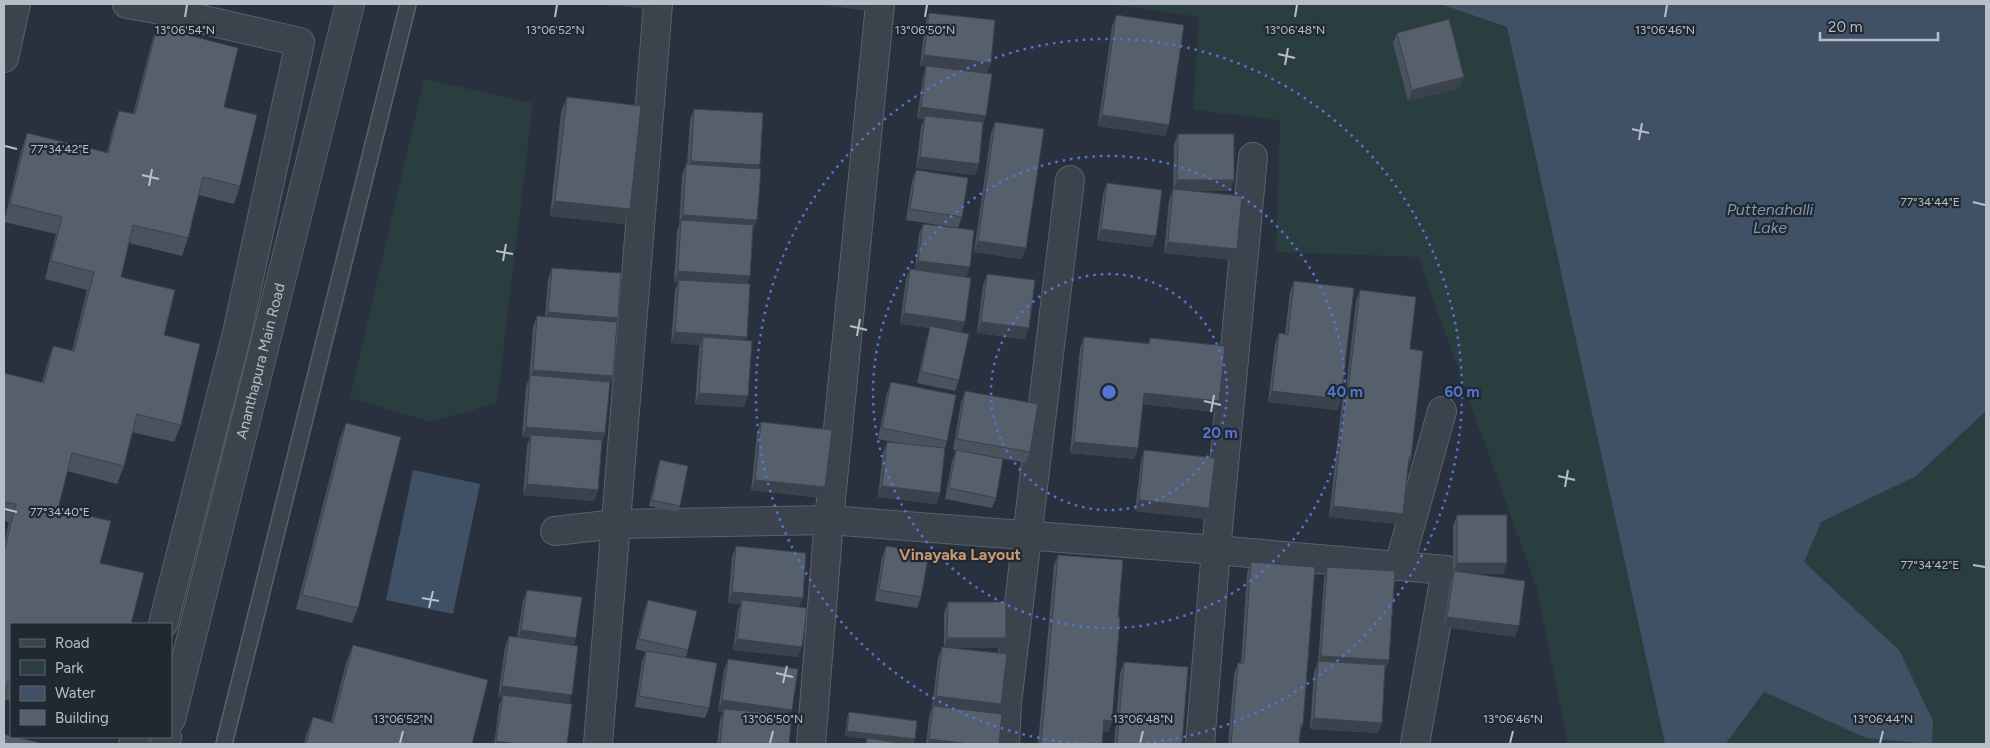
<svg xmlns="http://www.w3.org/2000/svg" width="1990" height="748" font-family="Figtree,sans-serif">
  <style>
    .green { fill: #2b3e3f }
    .water { fill: #415165 }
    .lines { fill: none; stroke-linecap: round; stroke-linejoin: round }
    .service-casing { stroke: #5a616b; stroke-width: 18 }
    .minor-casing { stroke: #5a616b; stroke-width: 30 }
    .tertiary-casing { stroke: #5a616b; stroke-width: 30 }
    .service { stroke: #3c434d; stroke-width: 15 }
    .minor { stroke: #3c434d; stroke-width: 28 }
    .tertiary { stroke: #3c434d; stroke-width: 28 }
    .wall { fill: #4a525d }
    .shaded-wall { fill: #3c424c }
    .building { fill: #565f6c; stroke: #3c424c }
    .ticks { fill: none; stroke: #b8bec8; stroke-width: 2 }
    .ring { fill: none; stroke: #5375d2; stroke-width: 2.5; stroke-dasharray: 2.5 5 }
    .labels { text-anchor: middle; stroke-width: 4.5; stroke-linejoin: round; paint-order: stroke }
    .street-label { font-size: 15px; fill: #b8bec8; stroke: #202832 }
    .water-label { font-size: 16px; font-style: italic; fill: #8395ab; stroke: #202832 }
    .neighbourhood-label { font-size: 16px; font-weight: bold; fill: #c99772; stroke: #202832 }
    .ticks-label { font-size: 12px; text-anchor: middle; fill: #b8bec8; stroke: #202832; stroke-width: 4.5; stroke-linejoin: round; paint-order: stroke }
    .centre { fill: #5375d2; stroke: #202832; stroke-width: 2.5 }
    .ring-label { font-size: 15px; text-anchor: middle; font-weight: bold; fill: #5375d2; stroke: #202832; stroke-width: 4.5; stroke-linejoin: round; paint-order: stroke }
  </style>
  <rect width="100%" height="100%" fill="#28313d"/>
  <g class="green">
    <polygon points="1107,4 1440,4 1507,27 1665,744 1568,744 1537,589 1418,257 1276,252 1280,120 1193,110 1199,17"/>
    <polygon points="424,79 533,103 497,403 431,422 350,398"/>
    <polygon points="1986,411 1986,744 1727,744 1727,742 1764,692 1866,738 1899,650 1804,562 1821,522 1916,476"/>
  </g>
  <g class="water">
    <polygon points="1440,4 1986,4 1986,411 1916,476 1821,522 1804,562 1899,650 1933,721 1932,744 1866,738 1764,692 1727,742 1727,744 1665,744 1507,27"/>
    <polygon points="413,470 480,484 453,614 386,600"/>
  </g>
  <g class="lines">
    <g class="service-casing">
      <polyline id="service" points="224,744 408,4"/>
    </g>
    <g class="minor-casing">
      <g id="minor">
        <polyline points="127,4 156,9 157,4"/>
        <polyline points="156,9 300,42 237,333 163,624"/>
        <polyline points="4,58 16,4"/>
        <polyline points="555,531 616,524 829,520 1216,550 1446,570 1415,744"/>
        <polyline points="1399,566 1442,411"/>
        <polyline points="133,744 135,737"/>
        <polyline points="598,744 658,4"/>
        <polyline points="811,744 829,520 880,4"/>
        <polyline points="1005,744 1007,703 1070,180"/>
        <polyline points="1200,744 1216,550 1253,157"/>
      </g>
    </g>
    <g class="tertiary-casing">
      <g id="tertiary">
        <path id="s1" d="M 171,719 L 350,4"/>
        <polyline points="165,744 167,737"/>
      </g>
    </g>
    <use href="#service" class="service"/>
    <use href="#minor" class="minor"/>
    <use href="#tertiary" class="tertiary"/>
  </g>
  <g class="wall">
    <polygon points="929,13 987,73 983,126 975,175 916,168 921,127 924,119 917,118 923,77 926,66 920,66 925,24"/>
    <polygon points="1116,15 1165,136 1098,126 1112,26"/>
    <polygon points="157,27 224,107 240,186 234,204 199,195 188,238 182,256 129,243 121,277 164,335 181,425 174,442 132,432 124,466 117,484 67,471 11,624 11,701 4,699 4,544 9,522 4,521 4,373 42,382 47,364 53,346 72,351 87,290 45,279 56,234 4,222 21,151 27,133 107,152 113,128 119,111 133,114 151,45"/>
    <polygon points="1397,33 1460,88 1408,101 1393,43"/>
    <polygon points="567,97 624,224 550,216 561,112"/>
    <polygon points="694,109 758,169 750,276 747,284 744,407 695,404 699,348 700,345 671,343 675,290 678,283 674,282 677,231 679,226 682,175 686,164 687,164 690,120"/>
    <polygon points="995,122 1022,259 974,252 991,133"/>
    <polygon points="1178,134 1234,180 1230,191 1187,191 1233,260 1164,253 1169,200 1173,189 1174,144"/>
    <polygon points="916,170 962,217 958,228 906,220 912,181"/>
    <polygon points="1107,183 1156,236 1152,247 1097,240 1103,194"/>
    <polygon points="923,224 966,277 965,322 961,332 959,380 955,391 917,383 927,337 930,328 900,324 906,279 910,269 915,269 919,234"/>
    <polygon points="552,268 616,322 609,386 605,433 602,443 598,490 594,501 523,495 527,446 530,438 522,437 526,386 529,379 533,327 537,316 545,317 548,279"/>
    <polygon points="987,274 1025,339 977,333 983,285"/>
    <polygon points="1294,281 1341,399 1337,410 1268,402 1275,344 1279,333 1285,334 1290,292"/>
    <polygon points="1360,290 1410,349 1411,458 1408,468 1399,524 1329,517 1342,401 1346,390 1356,301"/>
    <polygon points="1084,337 1148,343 1150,338 1219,401 1215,412 1143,404 1138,448 1134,459 1070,453 1080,348"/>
    <polygon points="891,382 947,441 945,448 940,493 936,504 878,497 883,453 887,442 899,443 878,439 887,393"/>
    <polygon points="965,391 1030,452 1026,463 976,454 996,498 992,508 945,499 952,461 956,450 953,450 961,402"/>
    <polygon points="761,422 821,498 751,490 757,433"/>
    <polygon points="346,423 358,608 352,623 296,609 340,438"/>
    <polygon points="1144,450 1209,508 1206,519 1135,511 1141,461"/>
    <polygon points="660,460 680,506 678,512 649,506 658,466"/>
    <polygon points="1457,515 1507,563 1503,574 1471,574 1515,637 1444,627 1450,582 1453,574 1453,526"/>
    <polygon points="736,546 800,607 798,657 733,650 738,611 741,604 728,603 732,557"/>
    <polygon points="886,546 921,597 917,608 875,601 882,557"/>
    <polygon points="1058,555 1118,618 1112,721 1108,732 1103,731 1102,744 1038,744 1054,565"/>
    <polygon points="1251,562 1303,724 1300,733 1299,744 1228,744 1234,674 1238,663 1241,663 1247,573"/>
    <polygon points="1327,567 1389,660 1385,671 1382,723 1378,733 1310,729 1314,672 1318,662 1324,578"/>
    <polygon points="527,590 574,645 569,704 567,744 494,744 499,706 502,697 498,697 505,647 509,636 517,638 523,601"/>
    <polygon points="648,600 688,650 686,657 709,708 705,718 635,707 642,661 646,652 635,649 644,611"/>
    <polygon points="948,602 1002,648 956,648 997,714 999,744 926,744 929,717 932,707 938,658 942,647 944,647 944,613"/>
    <polygon points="353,645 472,744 304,744 306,735 313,717 331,722 346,663"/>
    <polygon points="728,659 790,715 789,744 717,744 720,720 723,712 718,711 724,670"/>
    <polygon points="1124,662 1182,744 1114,744 1120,673"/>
    <polygon points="849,712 915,739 913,744 865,744 867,739 845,736 847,718"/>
  </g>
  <g class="shaded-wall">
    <polygon points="596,4 653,4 651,9"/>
    <polygon points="818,4 870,4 868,11"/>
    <polygon points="924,55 991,63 987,73 920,66"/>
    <polygon points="1464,77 1460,88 1408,101 1412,90"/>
    <polygon points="921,107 986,116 983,127 925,116 924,119 917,118"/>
    <polygon points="1102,115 1169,125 1165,136 1098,126"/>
    <polygon points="920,157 979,164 975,175 916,168"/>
    <polygon points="691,161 760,165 756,176 687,171"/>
    <polygon points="1177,180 1234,180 1230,191 1173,191"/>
    <polygon points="555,201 630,209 624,224 550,216"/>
    <polygon points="683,215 757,220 753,231 681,220 679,226"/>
    <polygon points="1101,229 1156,236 1152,247 1097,240"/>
    <polygon points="978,241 1026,248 1022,259 974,252"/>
    <polygon points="1168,242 1237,249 1233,260 1164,253"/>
    <polygon points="918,261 970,267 966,278 914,271"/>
    <polygon points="678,271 750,276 746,287 679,280 678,283 674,282"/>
    <polygon points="548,312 618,318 614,329 544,323"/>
    <polygon points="904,313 965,322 961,333 900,324"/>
    <polygon points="981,322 1029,328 1025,339 977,333"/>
    <polygon points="675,332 747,337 743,348 703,337 700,345 671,343"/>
    <polygon points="533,370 613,376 609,387 530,377"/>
    <polygon points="1272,391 1341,399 1337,410 1268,402"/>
    <polygon points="699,393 748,396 744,407 695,404"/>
    <polygon points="1144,393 1219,401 1215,412 1140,404"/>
    <polygon points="526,427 605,433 601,444 531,435 530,438 522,437"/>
    <polygon points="1074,442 1138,448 1134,459 1070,453"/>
    <polygon points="755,480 825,487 821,498 751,490"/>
    <polygon points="527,484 598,490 594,501 523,495"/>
    <polygon points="882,486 940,493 936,504 878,497"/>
    <polygon points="1139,500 1209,508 1206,519 1135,511"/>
    <polygon points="1333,506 1403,514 1399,524 1329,517"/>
    <polygon points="1457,563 1507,563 1503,574 1453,574"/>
    <polygon points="732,592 803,598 799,609 742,600 741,604 728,603"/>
    <polygon points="1447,617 1519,626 1515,637 1444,627"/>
    <polygon points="521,630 576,638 573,648 517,641"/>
    <polygon points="947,638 1006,638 1002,648 944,648"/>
    <polygon points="737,639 802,647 798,657 733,650"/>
    <polygon points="1321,656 1389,660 1385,671 1317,666"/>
    <polygon points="502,686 572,695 568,706 498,697"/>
    <polygon points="936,696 1001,704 997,715 932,707"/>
    <polygon points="722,700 792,710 788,721 724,709 723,712 718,711"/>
    <polygon points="1314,718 1382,723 1378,733 1310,729"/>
    <polygon points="1104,720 1112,721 1108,732 1100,731"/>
    <polygon points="847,731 915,739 913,744 907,744 845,736"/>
    <polygon points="929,739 970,744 927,744"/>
    <polygon points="496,741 519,744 495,744"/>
  </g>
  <g class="building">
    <polygon points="929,13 995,20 991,63 924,55"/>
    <polygon points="1116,15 1184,25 1169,125 1102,115"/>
    <polygon points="1449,19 1464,77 1412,90 1397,33"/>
    <polygon points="157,27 238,48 224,107 257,115 240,186 203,177 188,238 133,225 121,277 175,290 164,335 200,344 181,425 137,414 124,466 72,453 58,509 111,521 100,563 144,573 131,624 11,624 11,682 8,681 4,696 4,552 16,504 4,502 4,373 44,383 53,346 74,351 94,272 51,261 62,217 10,204 27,133 108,153 119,111 135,114"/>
    <polygon points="926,66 992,74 986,116 921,107"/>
    <polygon points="567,97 641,106 630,209 555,201"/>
    <polygon points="694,109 763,113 760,165 691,161"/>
    <polygon points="925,116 983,122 979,164 920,157"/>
    <polygon points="995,122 1044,129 1026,248 978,241"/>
    <polygon points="1178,134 1234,134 1234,180 1177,180"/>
    <polygon points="686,164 761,169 757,220 683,215"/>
    <polygon points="916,170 968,178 962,217 910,209"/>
    <polygon points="1107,183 1162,190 1156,236 1101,229"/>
    <polygon points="1173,189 1242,196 1237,249 1168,242"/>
    <polygon points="681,220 753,225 750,276 678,271"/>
    <polygon points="923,224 974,230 970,267 918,261"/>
    <polygon points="552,268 621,273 618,318 548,312"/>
    <polygon points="910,269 971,278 965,322 904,313"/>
    <polygon points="987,274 1035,280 1029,328 981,322"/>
    <polygon points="679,280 750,284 747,337 675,332"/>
    <polygon points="1294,281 1354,288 1341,399 1272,391 1279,333 1288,335"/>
    <polygon points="1360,290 1416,297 1410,349 1423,351 1411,458 1409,457 1403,514 1333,506 1346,390 1348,390"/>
    <polygon points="537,316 617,322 613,376 533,370"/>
    <polygon points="930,326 969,334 959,380 921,372"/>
    <polygon points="703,337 752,341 748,396 699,393"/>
    <polygon points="1084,337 1149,344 1150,338 1225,346 1219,401 1144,393 1138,448 1074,442"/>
    <polygon points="530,375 610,382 605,433 526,427"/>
    <polygon points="891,382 956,395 947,441 882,428"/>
    <polygon points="965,391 1038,404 1030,452 957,439"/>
    <polygon points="761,422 832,430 825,487 755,480"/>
    <polygon points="346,423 401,437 358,608 302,595"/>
    <polygon points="531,435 602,440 598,490 527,484"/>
    <polygon points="887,442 945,448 940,493 882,486"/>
    <polygon points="956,450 1003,459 996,498 949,488"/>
    <polygon points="1144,450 1215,458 1209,508 1139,500"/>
    <polygon points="660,460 688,466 680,506 652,500"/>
    <rect x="1457" y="515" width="50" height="48"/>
    <polygon points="736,546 806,553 803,598 732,592"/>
    <polygon points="886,546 929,553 921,597 879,590"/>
    <polygon points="1058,555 1123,560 1118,618 1120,617 1112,721 1104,720 1102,744 1041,744"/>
    <polygon points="1251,562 1315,567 1303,724 1301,724 1299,744 1231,744 1238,663 1244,663"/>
    <polygon points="1327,567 1395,571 1389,660 1321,656"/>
    <polygon points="1454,571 1525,581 1519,626 1447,617"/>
    <polygon points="527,590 582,597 576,638 521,630"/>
    <polygon points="648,600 697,611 688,650 639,639"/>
    <polygon points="742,600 807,608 802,647 737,639"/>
    <polygon points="948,602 1006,602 1006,638 947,638"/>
    <polygon points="509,636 578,646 572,695 502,686"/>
    <polygon points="353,645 488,680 472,744 306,744 313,717 333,723"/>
    <polygon points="942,647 1007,654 1001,704 936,696"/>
    <polygon points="646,651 717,663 709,708 639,696"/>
    <polygon points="728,659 798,669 792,710 722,700"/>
    <polygon points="1318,661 1385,665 1382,723 1314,718"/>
    <polygon points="1124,662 1188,667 1182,744 1117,744"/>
    <polygon points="503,695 572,704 567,744 519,744 496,741"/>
    <polygon points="933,706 1002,714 999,744 970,744 929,739"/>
    <polygon points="724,709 792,715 789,744 720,744"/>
    <polygon points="849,712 917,721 915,739 847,731"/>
    <polygon points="4,734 11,736 11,737 15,737 45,744 4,744"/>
    <polygon points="867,738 906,744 866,744"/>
  </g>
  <path class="ticks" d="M 185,17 L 187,5M 555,17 L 557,5M 925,17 L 927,5M 1295,17 L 1297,5M 1665,17 L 1667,5M 1278,54 L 1295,58M 1285,65 L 1288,48M 1632,129 L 1649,133M 1639,140 L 1642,123M 5,146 L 17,149M 142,175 L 159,179M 149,186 L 152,169M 1973,202 L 1985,205M 496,251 L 513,254M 503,261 L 506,244M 850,326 L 867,330M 857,336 L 860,319M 1204,401 L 1221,405M 1211,412 L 1214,395M 1558,476 L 1575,480M 1565,487 L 1568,470M 5,509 L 17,512M 1973,565 L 1985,567M 422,598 L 439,601M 429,608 L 433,591M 776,673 L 793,677M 783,683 L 787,666M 400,743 L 403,731M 770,743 L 773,731M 1140,743 L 1143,731M 1510,743 L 1513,731M 1880,743 L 1883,731"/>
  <g class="ring">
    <circle cx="1109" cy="392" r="118"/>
    <circle cx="1109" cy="392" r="236"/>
    <path d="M1084 744A353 353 0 1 1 1134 744"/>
  </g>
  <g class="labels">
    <g class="street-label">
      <text dy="5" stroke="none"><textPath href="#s1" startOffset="369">Ananthapura Main Road</textPath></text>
    </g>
    <g class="water-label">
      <text x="1770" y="215">Puttenahalli<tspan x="1770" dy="18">Lake</tspan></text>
    </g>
    <g class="neighbourhood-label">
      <text x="960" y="560">Vinayaka Layout</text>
    </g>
  </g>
  <g class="ticks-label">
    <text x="185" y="34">13°06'54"N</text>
    <text x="555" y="34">13°06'52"N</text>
    <text x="925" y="34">13°06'50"N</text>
    <text x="1295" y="34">13°06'48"N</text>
    <text x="1665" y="34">13°06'46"N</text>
    <text x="60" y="153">77°34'42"E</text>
    <text x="1930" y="206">77°34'44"E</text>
    <text x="60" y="516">77°34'40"E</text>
    <text x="1930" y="569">77°34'42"E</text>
    <text x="403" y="723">13°06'52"N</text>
    <text x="773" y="723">13°06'50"N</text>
    <text x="1143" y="723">13°06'48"N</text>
    <text x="1513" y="723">13°06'46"N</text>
    <text x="1883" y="723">13°06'44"N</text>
  </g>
  <circle cx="1109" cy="392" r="8" class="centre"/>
  <g class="ring-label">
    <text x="1345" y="397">40 m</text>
    <text x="1462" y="397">60 m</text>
    <text x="1220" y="438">20 m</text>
  </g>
  <rect width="1990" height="748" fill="none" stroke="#b8bec8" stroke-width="10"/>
  <rect x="10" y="623" width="162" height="115" fill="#202832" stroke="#5d646e"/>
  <rect x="20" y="639" width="25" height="8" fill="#3c434d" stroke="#5d646e"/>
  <text x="55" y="648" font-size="15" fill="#b8bec8">Road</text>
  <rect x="20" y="660" width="25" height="15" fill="#2b3e3f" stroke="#5d646e"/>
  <text x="55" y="673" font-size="15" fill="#b8bec8">Park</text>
  <rect x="20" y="686" width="25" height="15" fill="#415165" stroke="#5d646e"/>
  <text x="55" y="698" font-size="15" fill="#b8bec8">Water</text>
  <rect x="20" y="710" width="25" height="15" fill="#565f6c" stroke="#5d646e"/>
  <text x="55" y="723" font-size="15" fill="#b8bec8">Building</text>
  <path d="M1820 32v8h118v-8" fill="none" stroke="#b8bec8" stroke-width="2.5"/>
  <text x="1828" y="32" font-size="15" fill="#b8bec8" stroke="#202832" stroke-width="4" paint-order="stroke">20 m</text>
</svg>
